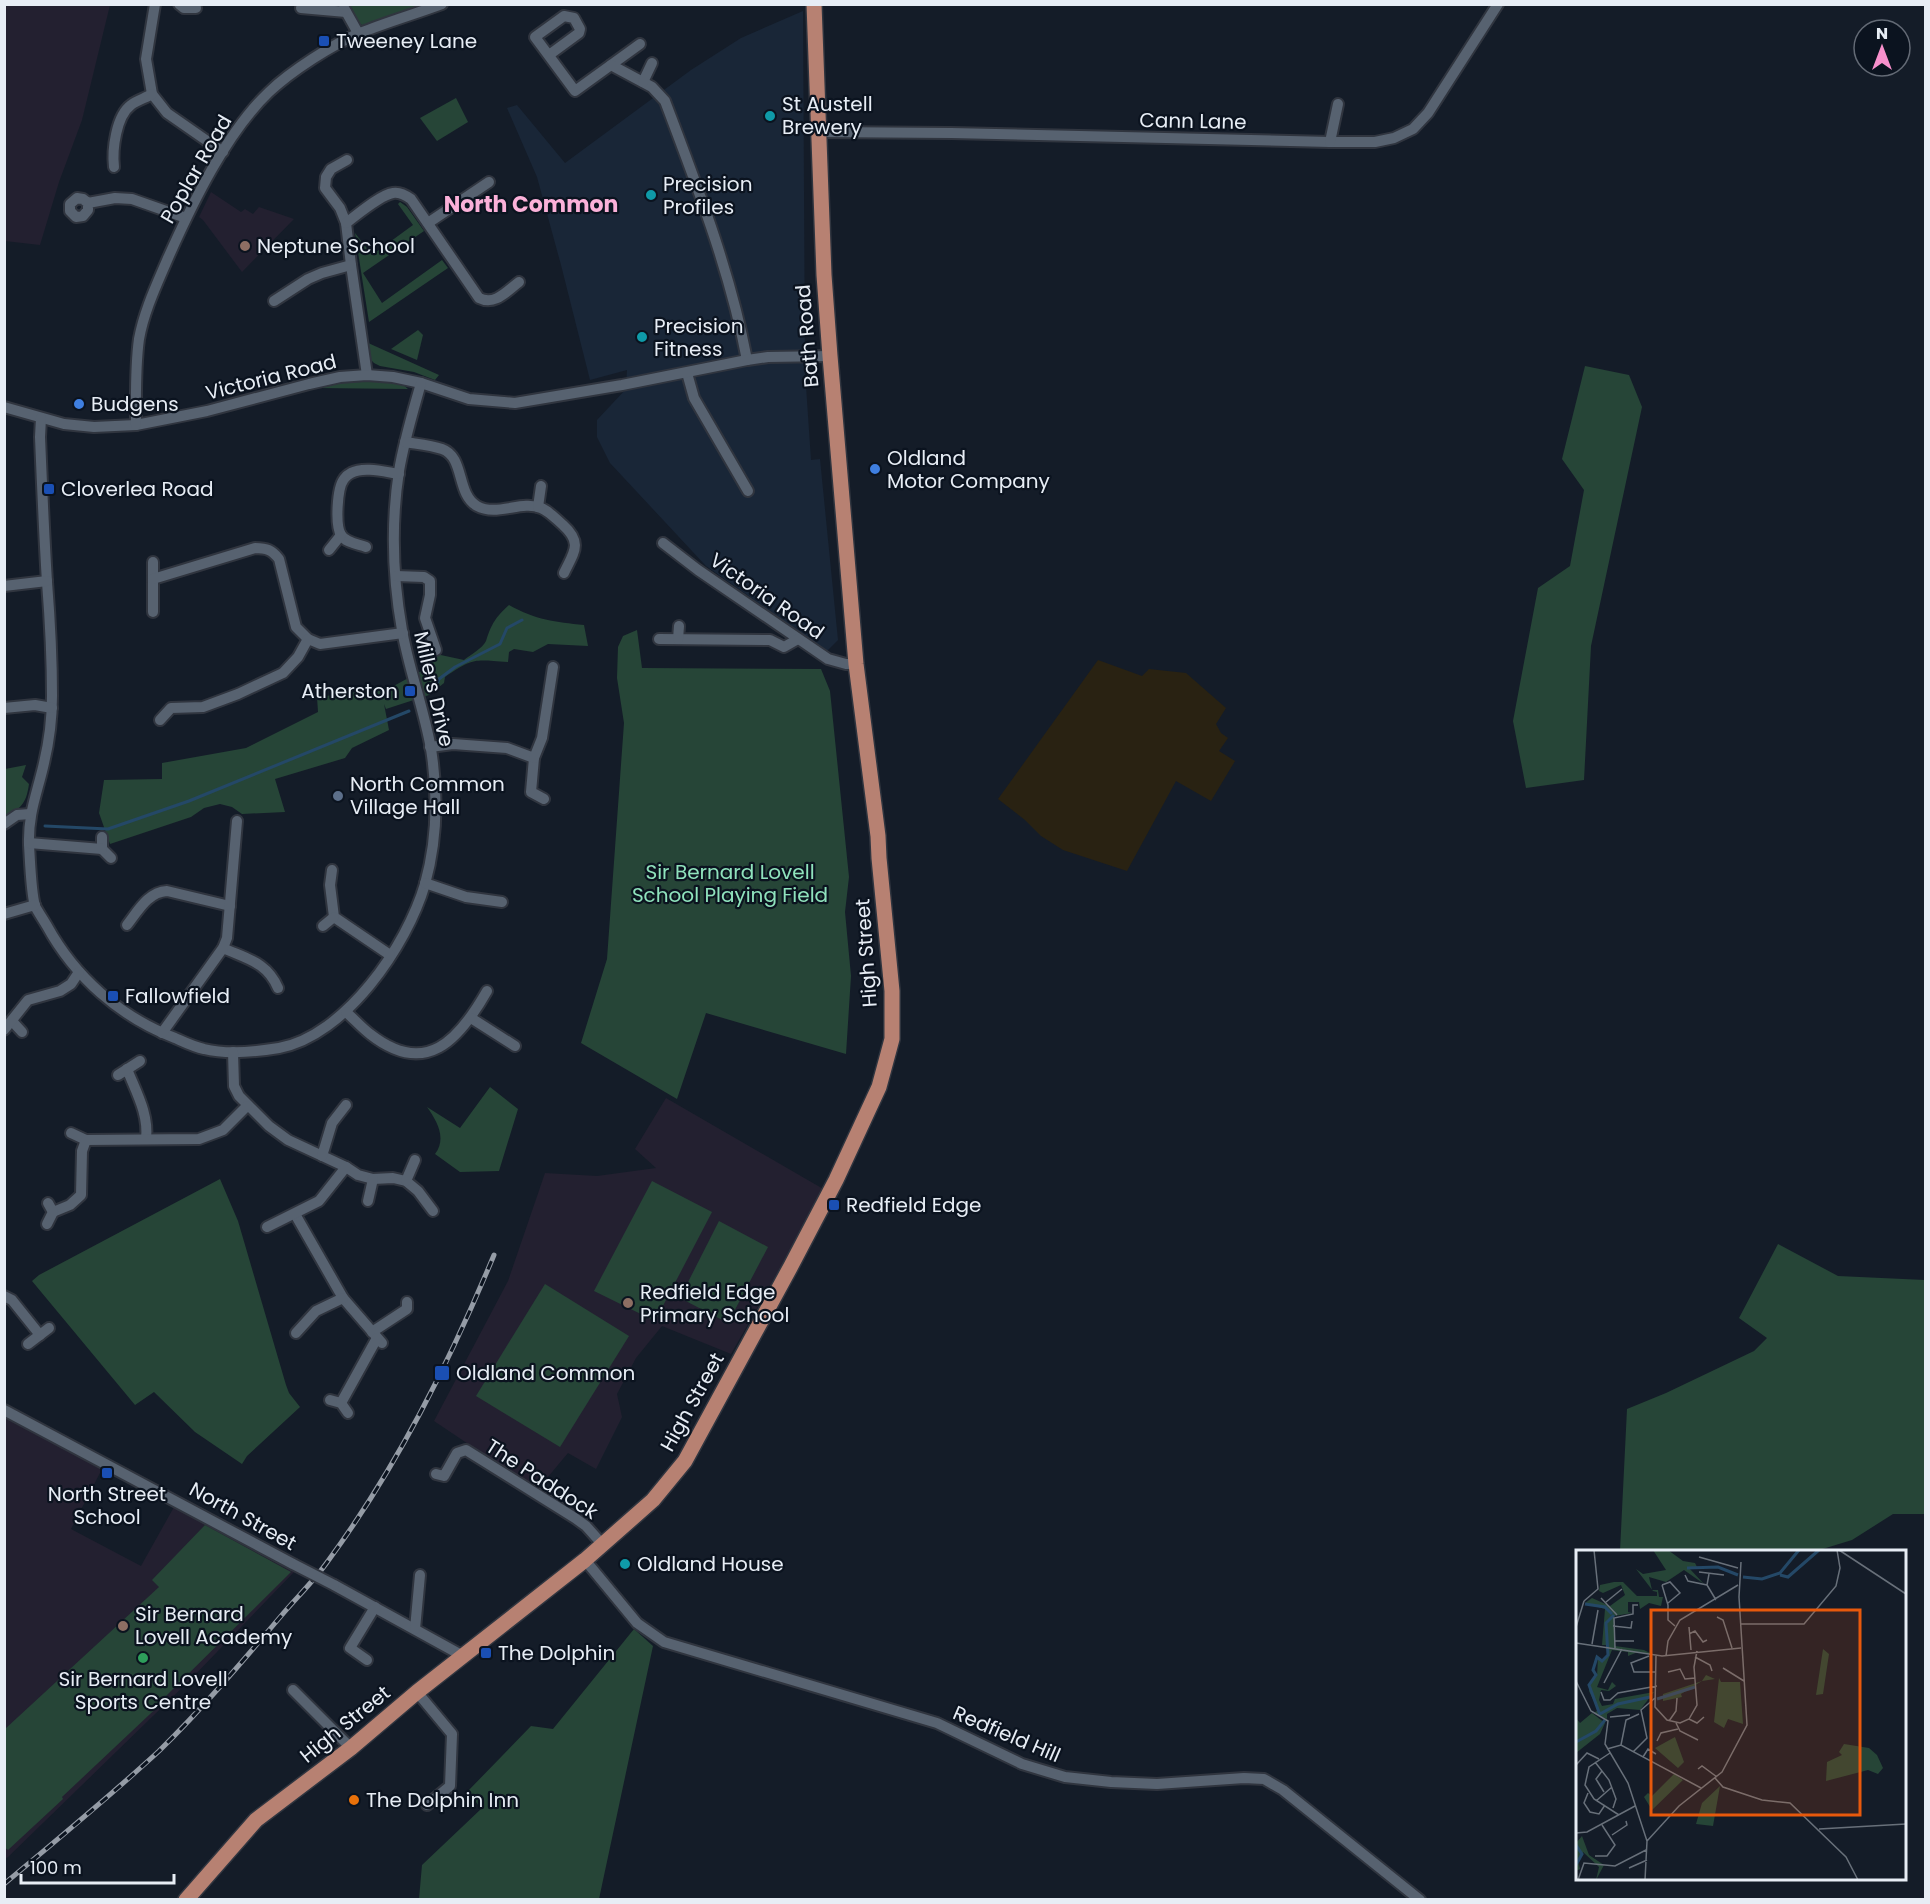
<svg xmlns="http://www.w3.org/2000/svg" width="1930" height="1904" font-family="Poppins,sans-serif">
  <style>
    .built { fill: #192637 }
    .industrial { fill: #292212 }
    .education { fill: #232030 }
    .green { fill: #264537 }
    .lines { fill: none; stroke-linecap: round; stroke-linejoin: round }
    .stream { stroke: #244867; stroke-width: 3 }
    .street-casing { stroke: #30353f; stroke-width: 14 }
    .primary-casing { stroke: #30353f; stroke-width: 18 }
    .street { stroke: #576270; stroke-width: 10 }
    .primary { stroke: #b78172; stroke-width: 15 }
    .rail-casing { stroke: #959ca6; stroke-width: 5 }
    .rail { stroke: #0b131f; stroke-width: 3; stroke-dasharray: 9; stroke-linecap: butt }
    .street-bridge-casing { stroke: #30353f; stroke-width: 14; stroke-linecap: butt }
    .street-bridge { stroke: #576270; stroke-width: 10 }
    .transit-dot { fill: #1a4fb4; stroke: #0b131f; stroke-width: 2 }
    .culture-dot { fill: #0f9aa8; stroke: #0b131f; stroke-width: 2 }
    .education-dot { fill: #8d6e63; stroke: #0b131f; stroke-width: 2 }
    .shop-dot { fill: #3f7fe0; stroke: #0b131f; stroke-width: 2 }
    .service-dot { fill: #5c6f8a; stroke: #0b131f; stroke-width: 2 }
    .leisure-dot { fill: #2e9e5b; stroke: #0b131f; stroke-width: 2 }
    .food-dot { fill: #e8710a; stroke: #0b131f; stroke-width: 2 }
    .labels { text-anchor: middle; stroke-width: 4.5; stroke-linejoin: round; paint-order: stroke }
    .poi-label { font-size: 20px; fill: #e7edf5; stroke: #0b131f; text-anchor: start }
    .street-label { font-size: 20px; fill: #e7edf5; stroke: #0b131f }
    .park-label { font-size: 20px; fill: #8fe2bc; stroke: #0b131f }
    .quarter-label { font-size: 22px; font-weight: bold; fill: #fbb1d9; stroke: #0b131f }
    .inset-river { fill: none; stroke: #244867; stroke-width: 3 }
    .inset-road { fill: none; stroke: #68707a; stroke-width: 1.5 }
    .view { fill: #e8590c; fill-opacity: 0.15; stroke: #e8590c; stroke-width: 3 }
    .inset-edge { fill: none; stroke: #e7edf5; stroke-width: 3 }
  </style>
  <rect width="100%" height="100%" fill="#141c28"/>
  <polygon class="built" points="803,11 805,371 811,460 820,459 838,640 827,651 706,566 610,463 597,437 597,420 626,389 627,370 590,380 561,265 537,177 507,108 517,105 565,163 691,70 741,38"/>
  <polygon class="industrial" points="1098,660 1142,676 1149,669 1186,673 1226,708 1216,724 1221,733 1228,738 1219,751 1235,761 1211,801 1176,781 1127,871 1063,850 1041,836 1025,820 998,799"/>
  <g class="education">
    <polygon points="4,5 110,5 82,120 59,182 40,245 5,241"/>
    <polygon points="211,192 241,212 245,209 253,214 259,207 294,219 242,272 203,220 199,217"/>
    <polygon points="666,1098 825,1190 731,1354 662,1326 636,1358 617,1394 622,1417 596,1469 568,1453 537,1490 434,1421 508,1281 545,1173 597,1176 656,1168 635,1149"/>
    <polygon points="5,1418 102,1469 71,1529 141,1566 174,1507 294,1572 190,1680 7,1858 5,1857"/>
  </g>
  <g class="green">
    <polygon points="350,5 416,5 418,9 363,26 359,23"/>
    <polygon points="456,98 468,122 437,141 420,118"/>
    <polygon points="400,202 407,207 424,231 363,273 382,303 442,260 448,268 369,322 355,233 372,255 413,225 398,204"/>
    <polygon points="418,330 423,335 417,360 391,349"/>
    <polygon points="366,342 439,375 435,380 414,372 380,366 374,363 370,359"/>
    <polygon points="1585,366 1629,375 1642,407 1591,646 1584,780 1526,788 1513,721 1538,588 1570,566 1584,490 1562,459"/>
    <path d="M 357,380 C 371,380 398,377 408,389 L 317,388 L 316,386 Z"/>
    <path d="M 509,605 C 536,620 555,622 584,625 L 588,646 L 548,644 L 533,652 L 514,649 L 509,652 L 508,662 C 474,660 474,657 445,677 L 444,683 L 429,695 L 386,709 L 384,704 L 389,730 L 352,748 L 345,758 L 275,779 L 285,812 L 242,814 L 232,807 L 220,804 L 204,808 L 191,817 L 110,844 L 99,813 L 104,780 L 162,779 L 162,763 L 246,748 L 318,712 L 317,697 L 390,688 L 423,670 L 436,654 L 464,660 C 470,655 483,648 486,641 C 492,623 495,618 509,605 Z"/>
    <polygon points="637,630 642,668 821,669 830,691 849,877 845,912 851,976 846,1054 706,1013 677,1099 581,1043 607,959 624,723 617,678 618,647 623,636"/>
    <path d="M 26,765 L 22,777 L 29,784 C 26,805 21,807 5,818 L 5,769 Z"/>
    <path d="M 490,1087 L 518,1109 L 499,1171 L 460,1172 L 435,1154 C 447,1138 437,1121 427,1107 L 460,1128 Z"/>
    <polygon points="220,1179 238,1221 286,1385 289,1393 300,1407 247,1456 242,1464 195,1432 154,1392 135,1405 32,1281 39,1275"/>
    <polygon points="652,1181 712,1212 655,1321 594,1291"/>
    <polygon points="719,1221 768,1247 728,1323 680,1298"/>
    <polygon points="1778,1244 1838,1276 1925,1280 1925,1514 1893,1514 1852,1540 1816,1551 1620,1551 1627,1409 1666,1393 1754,1351 1767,1338 1739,1318"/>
    <polygon points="545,1284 629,1336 560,1447 476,1396"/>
    <polygon points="205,1525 291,1572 165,1697 166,1699 62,1797 63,1799 8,1850 4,1847 5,1729 159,1587 152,1580"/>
    <polygon points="634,1629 653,1646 599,1899 419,1899 422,1865 481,1809 468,1791 531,1726 553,1729"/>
  </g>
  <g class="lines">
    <g class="stream">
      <polyline points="436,686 439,679 455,667 500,644 507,628 522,620"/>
      <polyline points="45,826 108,829 189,801 409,711"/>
    </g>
    <g class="street-casing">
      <g id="street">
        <polyline points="155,4 146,59 152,94 167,113 223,152"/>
        <polyline points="179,4 184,8 196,8"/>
        <polyline points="301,8 346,12"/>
        <polyline points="344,8 358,33"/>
        <polyline points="549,55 579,33 580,29 574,18 564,16 535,37 575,91 640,44"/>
        <path d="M 611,65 L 652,87 L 665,101 C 697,186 730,270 747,360"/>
        <polyline points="643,82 652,63"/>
        <polyline points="819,132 951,133 1330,142 1375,142 1394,138 1413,129 1428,113 1498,4"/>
        <polyline points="1330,142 1338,104"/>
        <polyline points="347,160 331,169 326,177 325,188 340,208 346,223 351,265 367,375"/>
        <path d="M 114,167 C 112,150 116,116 131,105 C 137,100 146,98 152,94"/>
        <polyline points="88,203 88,210 83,216 76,217 70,211 70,204 77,198 83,199 88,203 115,198 132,199 186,218"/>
        <path d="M 346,223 C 357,215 380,195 393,193 C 400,192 405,195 411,199 L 479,298 C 495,306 507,291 519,282"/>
        <polyline points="428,223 489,182"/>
        <polyline points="274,301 308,279 322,273 351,265"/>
        <polyline points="687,373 694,398 748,491"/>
        <polyline points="4,407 64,424 94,427 136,425 207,411 309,384 340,377 367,375 393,377 421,383 469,399 515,403 622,385 747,360 768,357 830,356"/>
        <path d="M 41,418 L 40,437 C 42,485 44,534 47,582 C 50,620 52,657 52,696 C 52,718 49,742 44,763 C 37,794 28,813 29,845 C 30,860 31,892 35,906 C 38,912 43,919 47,926 C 75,977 120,1017 175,1038 C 184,1042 194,1047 204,1049 C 228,1055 255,1052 279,1048 C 345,1036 407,946 425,884 C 437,841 438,793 431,749 C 424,709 409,670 402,630 C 393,579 391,523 399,471 C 404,441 413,412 421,383"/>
        <path d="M 136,425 C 136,396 135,368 139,339 C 144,311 157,284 168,258 C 192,204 226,133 269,92 C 291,71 333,44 360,33 C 387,22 415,14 442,4"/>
        <path d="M 405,442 C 417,444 430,445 442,449 C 465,457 456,494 477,506 C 497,517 521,500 541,508 C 549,511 556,519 563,525 C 583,543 574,552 564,573"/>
        <polyline points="538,507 541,486"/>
        <polyline points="663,543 698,570 828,659 846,664 856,664"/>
        <path d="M 366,547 C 358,544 346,543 341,535 C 335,525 337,488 344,479 C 346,476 349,474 351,473 C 364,466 385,472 399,474"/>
        <polyline points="329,550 341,535"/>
        <polyline points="153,562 153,612"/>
        <polyline points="396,576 424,577 430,581 430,595 425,618 436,650"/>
        <path d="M 153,579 L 255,548 C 267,548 272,550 279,559 L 296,627 L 308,639 L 320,644 L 403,633"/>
        <polyline points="4,586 47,581"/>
        <polyline points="659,639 770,640 784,647 798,639"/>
        <polyline points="678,639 679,626"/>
        <polyline points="4,708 35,705 52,708"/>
        <polyline points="160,720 171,708 203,707 238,694 283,673 298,657 308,639"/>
        <polyline points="430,747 453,744 507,748 534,758 531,792 544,799"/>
        <polyline points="534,758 542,738 553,667"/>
        <polyline points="4,824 17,815 30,814"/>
        <polyline points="102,837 102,849 111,858"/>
        <polyline points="29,843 102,849"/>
        <polyline points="332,870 330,885 334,917 390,955"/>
        <polyline points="425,883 466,897 502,902"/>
        <polyline points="4,914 35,905"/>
        <path d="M 127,925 C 138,911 148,892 167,891 L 230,906"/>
        <polyline points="323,926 334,917"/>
        <path d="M 223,948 C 247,959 267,962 278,988"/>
        <path d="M 346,1012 C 354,1019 362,1028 370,1034 C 426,1078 459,1040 487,991"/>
        <polyline points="471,1018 515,1046"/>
        <polyline points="12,1021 22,1032"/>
        <polyline points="4,1030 28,1000 60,991 71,984 79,972"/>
        <polyline points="162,1033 223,948 227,938 237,821"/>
        <polyline points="233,1052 234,1086 239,1096 269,1126 288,1140 346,1167 358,1175 373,1179 393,1178 406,1181 418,1191 433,1211"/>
        <path d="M 127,1069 C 136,1092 149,1114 146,1139"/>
        <polyline points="118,1075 140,1061"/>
        <polyline points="71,1133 86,1140"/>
        <polyline points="322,1156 332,1123 346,1105"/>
        <polyline points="406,1181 415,1160"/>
        <polyline points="368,1201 373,1179"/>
        <polyline points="53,1212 70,1205 81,1195 82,1151 86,1140 199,1139 223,1130 247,1106"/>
        <polyline points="295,1214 343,1298 382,1343"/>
        <polyline points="47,1224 53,1212 48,1203"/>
        <polyline points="267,1227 319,1201 346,1167"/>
        <polyline points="4,1296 12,1300 40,1335"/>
        <polyline points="372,1332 407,1309 407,1302"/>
        <polyline points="296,1333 316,1311 343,1298"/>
        <polyline points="28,1344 49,1328"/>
        <polyline points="330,1400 341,1403 348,1413"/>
        <polyline points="341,1403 377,1338"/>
        <polyline points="4,1410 293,1564"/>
        <polyline points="436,1474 444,1476 457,1453 466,1450 575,1518 586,1526 603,1545"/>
        <polyline points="585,1560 637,1623 664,1642 937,1723 1022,1764 1065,1777 1111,1782 1157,1784 1244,1778 1264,1779 1283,1790 1420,1900"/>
        <polyline points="334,1585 463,1656"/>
        <polyline points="415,1629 420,1575"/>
        <polyline points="367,1660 350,1648 375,1607"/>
        <polyline points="293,1690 351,1748"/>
        <polyline points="417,1692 452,1734 450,1786 427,1805"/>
      </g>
    </g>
    <g class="primary-casing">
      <polyline id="primary" points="186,1900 256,1820 351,1748 417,1692 585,1560 653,1500 685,1461 791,1266 836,1180 879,1087 892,1039 892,991 879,858 878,836 856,664 830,356 824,275 814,4"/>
    </g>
    <use href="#street" class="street"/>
    <use href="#primary" class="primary"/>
    <g class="rail-casing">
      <path id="rail" d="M 4,1884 C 57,1840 109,1797 159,1751 C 202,1709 242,1662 281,1616 C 296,1598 314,1581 328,1561 C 397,1467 449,1363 494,1255"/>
    </g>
    <use href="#rail" class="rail"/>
    <g class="street-bridge-casing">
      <polyline id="street-bridge" points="293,1564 334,1585"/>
    </g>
    <use href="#street-bridge" class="street-bridge"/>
  </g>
  <g class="transit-dot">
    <rect x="318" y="35" width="12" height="12" rx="3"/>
    <rect x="43" y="483" width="12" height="12" rx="3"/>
    <rect x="404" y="685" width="12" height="12" rx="3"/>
    <rect x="107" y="990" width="12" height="12" rx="3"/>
    <rect x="828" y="1199" width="12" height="12" rx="3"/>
    <rect x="434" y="1365" width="16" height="16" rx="3"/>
    <rect x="101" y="1467" width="12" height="12" rx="3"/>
    <rect x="480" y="1647" width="12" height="12" rx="3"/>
  </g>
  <g class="culture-dot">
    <circle cx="770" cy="116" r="6"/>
    <circle cx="651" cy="195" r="6"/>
    <circle cx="642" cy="337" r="6"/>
    <circle cx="625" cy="1564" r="6"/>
  </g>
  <g class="education-dot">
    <circle cx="245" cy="246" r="6"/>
    <circle cx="628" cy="1303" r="6"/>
    <circle cx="123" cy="1626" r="6"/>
  </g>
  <g class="shop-dot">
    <circle cx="79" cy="404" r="6"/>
    <circle cx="875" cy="469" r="6"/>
  </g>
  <circle class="service-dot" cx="338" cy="796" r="6"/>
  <circle class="leisure-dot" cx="143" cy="1658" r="6"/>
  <circle class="food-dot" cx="354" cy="1800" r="6"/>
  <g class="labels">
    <g class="poi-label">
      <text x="336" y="48">Tweeney Lane</text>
      <text x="782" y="111">St Austell<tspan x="782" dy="23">Brewery</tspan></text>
      <text x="663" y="191">Precision<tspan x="663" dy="23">Profiles</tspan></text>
      <text x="257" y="253">Neptune School</text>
      <text x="654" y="333">Precision<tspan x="654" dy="23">Fitness</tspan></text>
      <text x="91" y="411">Budgens</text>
      <text x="887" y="465">Oldland<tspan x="887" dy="23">Motor Company</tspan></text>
      <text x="61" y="496">Cloverlea Road</text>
      <text x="398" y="698" text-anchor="end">Atherston</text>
      <text x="350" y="791">North Common<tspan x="350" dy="23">Village Hall</tspan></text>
      <text x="125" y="1003">Fallowfield</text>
      <text x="846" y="1212">Redfield Edge</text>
      <text x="640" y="1299">Redfield Edge<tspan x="640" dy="23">Primary School</tspan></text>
      <text x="456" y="1380">Oldland Common</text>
      <text x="107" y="1501" text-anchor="middle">North Street<tspan x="107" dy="23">School</tspan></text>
      <text x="637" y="1571">Oldland House</text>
      <text x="135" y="1621">Sir Bernard<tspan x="135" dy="23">Lovell Academy</tspan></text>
      <text x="498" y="1660">The Dolphin</text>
      <text x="143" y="1686" text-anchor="middle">Sir Bernard Lovell<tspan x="143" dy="23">Sports Centre</tspan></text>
      <text x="366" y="1807">The Dolphin Inn</text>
    </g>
    <g class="street-label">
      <text transform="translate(1193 121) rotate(1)" y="7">Cann Lane</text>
      <text transform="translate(196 169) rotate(-60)" y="7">Poplar Road</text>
      <text transform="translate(807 336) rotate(-95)" y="7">Bath Road</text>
      <text transform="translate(271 377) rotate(-14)" y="7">Victoria Road</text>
      <text transform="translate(767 596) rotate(35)" y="7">Victoria Road</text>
      <text transform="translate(434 689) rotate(77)" y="7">Millers Drive</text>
      <text transform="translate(866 953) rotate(-94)" y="7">High Street</text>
      <text transform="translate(692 1402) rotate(-61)" y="7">High Street</text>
      <text transform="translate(542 1479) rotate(33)" y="7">The Paddock</text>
      <text transform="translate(243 1516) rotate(29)" y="7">North Street</text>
      <text transform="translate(345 1724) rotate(-39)" y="7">High Street</text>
      <text transform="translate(1007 1734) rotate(23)" y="7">Redfield Hill</text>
    </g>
    <g class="park-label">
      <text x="730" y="879">Sir Bernard Lovell<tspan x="730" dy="23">School Playing Field</tspan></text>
    </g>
    <g class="quarter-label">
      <text x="531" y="212">North Common</text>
    </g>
  </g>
  <g transform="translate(1576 1550)">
    <rect width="330" height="330" fill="#141c28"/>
    <path d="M 77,0 L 92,0 L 107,11 L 119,13 L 121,17 L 113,18 L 128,34 L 108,20 L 90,32 L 73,27 L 76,40 L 82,40 L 83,47 L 87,47 L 85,56 L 73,53 L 64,59 L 63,52 L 52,52 L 52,62 L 56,63 L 38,66 L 39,96 L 68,100 L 78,105 L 62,102 L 52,106 L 52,102 L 36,100 L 21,137 L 32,140 L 36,132 L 40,136 L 33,141 L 25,140 L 23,150 L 26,156 L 37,154 L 39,149 L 78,142 L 64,160 L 41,158 L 31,164 L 31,169 L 18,163 L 22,160 L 13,141 L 14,133 L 21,126 L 22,108 L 26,111 L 32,104 L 31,95 L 26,95 L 29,59 L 9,53 L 16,48 L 34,56 L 49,45 L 45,35 L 27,43 L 23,41 L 24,35 L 38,32 L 47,32 L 61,46 L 81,46 L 81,42 L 77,41 L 60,19 L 67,24 L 90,20 ZM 247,99 L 253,104 L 247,144 L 240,145 ZM 130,125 L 139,129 L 126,131 L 105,144 L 106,147 L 87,151 L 87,144 L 126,131 ZM 143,128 L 145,132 L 164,132 L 167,174 L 152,169 L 148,178 L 138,172 ZM 16,163 L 29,173 L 24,184 L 0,203 L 0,168 L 4,173 ZM 99,187 L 108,212 L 102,218 L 79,198 ZM 268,194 L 293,198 L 301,205 L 307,218 L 302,224 L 292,220 L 250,231 L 251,212 L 266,205 L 263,202 ZM 98,224 L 107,230 L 76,260 L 68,247 L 72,243 L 76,246 ZM 144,236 L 137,276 L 120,274 L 126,253 ZM 6,286 L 13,305 L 28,315 L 20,330 L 23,317 L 7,302 L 2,310 L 4,319 L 0,321 L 0,293 Z" fill="#264537"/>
    <path class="inset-river" d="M 111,18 L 142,17 L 162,25M 204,25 L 212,27 L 243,0M 167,27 L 186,29 L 204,23 L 223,0M 9,54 L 29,57 L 36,64M 81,149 L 119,137M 24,164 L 42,154 L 74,147M 24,165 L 13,135 L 20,125 L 17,120 L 21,107 L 26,111 L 32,105 L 30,73 L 38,65M 0,192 L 20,181 L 29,170M 0,295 L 6,304 L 0,315"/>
    <path class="inset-road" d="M 263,0 L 330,44M 123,7 L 162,18M 123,22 L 148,25M 133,24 L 131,35 L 140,50M 109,25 L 112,31 L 131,35M 86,35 L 92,55 L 92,70 L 99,76M 86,35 L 94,32 L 104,43 L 92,53M 25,48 L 41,65M 8,51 L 22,39 L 18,0M 30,52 L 46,39M 141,67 L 147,70 L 156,98M 165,74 L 228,74 L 260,36 L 264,18 L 261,0M 37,76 L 55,78 L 56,71M 0,77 L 8,51M 113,77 L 115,100M 113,84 L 119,81 L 127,92 L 131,90M 38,91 L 58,91M 0,93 L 86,106 L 165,98M 16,94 L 22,60M 39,98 L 38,68 L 57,64 L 57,55 L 62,55M 80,105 L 79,157 L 91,170 L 104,173 L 113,169 L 121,155 L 118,117 L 121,101M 73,106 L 55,113 L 58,122 L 80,122M 90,106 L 92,91 L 104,70 L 162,35M 119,107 L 134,115 L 136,121M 147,118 L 168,131M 92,122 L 104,119 L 109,129 L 119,128M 0,131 L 15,161 L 32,171 L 29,194 L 52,233 L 71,291M 28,133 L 46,99M 25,142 L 28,150 L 34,150 L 42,143 L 81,136M 34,167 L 54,165M 113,169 L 121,173 L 128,167M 93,171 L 100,161 L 101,148M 100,173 L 104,181 L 122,190M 81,191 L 85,183 L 102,179M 45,195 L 50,170 L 63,164M 31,199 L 45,195 L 125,238M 57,202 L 71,188 L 65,160 L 79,148M 34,203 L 13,217 L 9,235 L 18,249 L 43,265M 67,207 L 72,199 L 80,204M 19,212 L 33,230 L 40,249 L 37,258M 0,215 L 11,203 L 23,209M 122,219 L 126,216 L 141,227M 26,221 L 20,229 L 28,242M 139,228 L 147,237 L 186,250 L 214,253 L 270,307 L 282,330M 12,243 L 8,253 L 14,262 L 23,264 L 29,255M 20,251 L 36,237M 243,279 L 330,274M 0,283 L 11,282 L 59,256M 36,285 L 51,275 L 50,271M 19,306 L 31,306 L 39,295 L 26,275M 53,318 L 71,310M 2,330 L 8,313 L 39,316 L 70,300M 69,330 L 71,291 L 103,256 L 146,222 L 171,175 L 163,47 L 165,12"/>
    <path class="view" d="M 75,60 L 284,60 L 284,265 L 75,265 Z"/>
    <rect width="330" height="330" class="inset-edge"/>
  </g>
  <rect width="1930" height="1904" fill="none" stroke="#e7edf5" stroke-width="12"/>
  <g transform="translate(1882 48)"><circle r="28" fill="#0b131f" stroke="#636a75" stroke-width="1.5"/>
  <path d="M0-4.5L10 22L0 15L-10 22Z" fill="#f890cc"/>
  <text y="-9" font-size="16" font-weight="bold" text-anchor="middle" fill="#e7edf5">N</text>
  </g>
  <path d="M21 1874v9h153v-9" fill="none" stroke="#e7edf5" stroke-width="3"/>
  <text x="30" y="1874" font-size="18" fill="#e7edf5" stroke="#0b131f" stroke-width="4.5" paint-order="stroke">100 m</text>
</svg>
